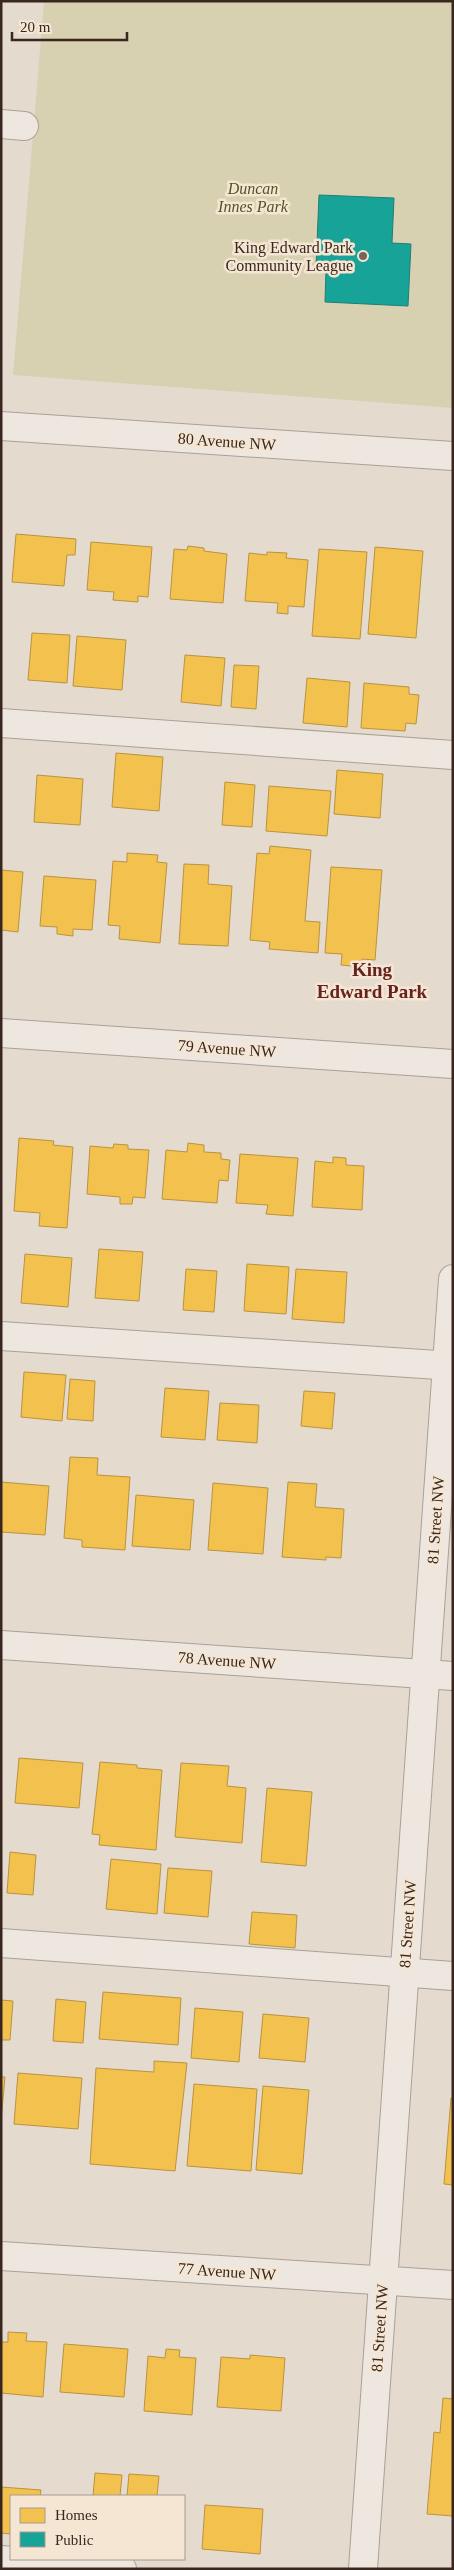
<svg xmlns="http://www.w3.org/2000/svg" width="454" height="2570" font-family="'Times New Roman',serif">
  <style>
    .green { fill: #d7d1b1 }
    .homes { fill: #f2c14e; stroke: #ba9340 }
    .public { fill: #17a398; stroke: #217e74 }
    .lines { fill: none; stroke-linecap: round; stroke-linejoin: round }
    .minor-casing { stroke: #aaa097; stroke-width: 30 }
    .minor { stroke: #ede7e0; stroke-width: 28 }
    .poi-dot { fill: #75665c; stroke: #f5e6d4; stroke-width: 2 }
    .labels { text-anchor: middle; stroke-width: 5; stroke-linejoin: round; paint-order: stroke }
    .park-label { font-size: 16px; font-style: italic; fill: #515526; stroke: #f5e6d4 }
    .poi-label { font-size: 16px; fill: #39271f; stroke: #f5e6d4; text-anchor: end }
    .street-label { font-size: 16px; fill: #39271f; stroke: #f5e6d4 }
    .quarter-label { font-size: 19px; font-weight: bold; fill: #65221e; stroke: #f5e6d4 }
  </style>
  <rect width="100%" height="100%" fill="#e5dace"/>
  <polygon class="green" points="44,1 453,1 453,408 13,375"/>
  <g class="homes">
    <polygon points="16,534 76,539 75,555 67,555 64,586 12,582"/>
    <polygon points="91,542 152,547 148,597 138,596 138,602 113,600 114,592 87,590"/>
    <polygon points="188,546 204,548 204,551 227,554 223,603 170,599 174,549 187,550"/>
    <polygon points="375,547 423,551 416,638 368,634"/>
    <polygon points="319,549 367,552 360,639 312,636"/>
    <polygon points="267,552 287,553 286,558 308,560 304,607 288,606 288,614 277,613 278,603 245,601 249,553 267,555"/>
    <polygon points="32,633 70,635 67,683 28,680"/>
    <polygon points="77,636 126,640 122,690 73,686"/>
    <polygon points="185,655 225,658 221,706 181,702"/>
    <polygon points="234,665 259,666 256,709 231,707"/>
    <polygon points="307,678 350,682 347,727 303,723"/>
    <polygon points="364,683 409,687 409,694 419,695 416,724 406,723 405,731 361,728"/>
    <polygon points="116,753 163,757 159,811 112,807"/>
    <polygon points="337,770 383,774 380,818 334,814"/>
    <polygon points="37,775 83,779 80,825 34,822"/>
    <polygon points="225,782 255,785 252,827 222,825"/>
    <polygon points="269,786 331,791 327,836 266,831"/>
    <polygon points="270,846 311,850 305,921 320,922 318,953 269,949 270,942 250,940 257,853 269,854"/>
    <polygon points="127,853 158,855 157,862 167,863 160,943 119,939 120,926 108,925 113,861 127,862"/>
    <polygon points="184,864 209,865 208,884 232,886 228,946 179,944"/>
    <polygon points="331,867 382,870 375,960 362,959 362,967 341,965 342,954 325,953"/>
    <polygon points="1,870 23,872 18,932 1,930"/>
    <polygon points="44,876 96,880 92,930 73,929 73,936 57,934 57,927 40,926"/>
    <polygon points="19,1138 54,1141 53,1145 73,1147 67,1228 39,1226 40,1213 14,1211"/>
    <polygon points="188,1143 204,1145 204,1152 221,1153 221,1159 230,1160 228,1181 219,1180 217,1203 162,1199 166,1150 187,1152"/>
    <polygon points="114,1144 128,1145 128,1149 149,1150 145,1198 133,1197 132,1204 120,1204 120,1197 87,1194 90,1146 113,1148"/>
    <polygon points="240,1154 298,1158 293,1216 266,1214 268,1205 236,1203"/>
    <polygon points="333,1157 346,1158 346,1165 364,1166 362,1210 312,1207 315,1161 333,1163"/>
    <polygon points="99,1249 143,1252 139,1301 95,1298"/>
    <polygon points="25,1254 72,1258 68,1307 21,1303"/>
    <polygon points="247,1264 289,1267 286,1314 244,1311"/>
    <polygon points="186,1269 217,1271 214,1312 183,1310"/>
    <polygon points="296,1269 347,1272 344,1323 292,1319"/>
    <polygon points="24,1372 66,1375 62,1421 21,1417"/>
    <polygon points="70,1379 95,1381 93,1421 67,1419"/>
    <polygon points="165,1388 209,1391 205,1440 161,1437"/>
    <polygon points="304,1391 335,1393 332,1429 301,1426"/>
    <polygon points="220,1403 259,1405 257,1443 217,1440"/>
    <polygon points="70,1457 98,1458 97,1475 130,1477 125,1550 82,1547 82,1540 64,1538"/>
    <polygon points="1,1482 49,1486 45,1535 1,1532"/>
    <polygon points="288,1482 317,1484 315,1507 344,1509 341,1558 326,1557 326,1560 282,1557"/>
    <polygon points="213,1483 268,1488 263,1554 208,1550"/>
    <polygon points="136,1495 194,1500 190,1550 132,1546"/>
    <polygon points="19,1758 83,1763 79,1808 15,1803"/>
    <polygon points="100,1762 137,1765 137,1768 162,1770 156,1850 99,1845 100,1835 92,1834"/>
    <polygon points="181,1763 229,1766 227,1786 246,1788 242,1843 175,1837"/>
    <polygon points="267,1788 312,1792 306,1866 261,1862"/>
    <polygon points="10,1852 36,1855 33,1895 7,1893"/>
    <polygon points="111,1859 161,1864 157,1914 106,1909"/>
    <polygon points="168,1868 212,1871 208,1917 164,1913"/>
    <polygon points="252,1912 297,1915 295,1948 249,1944"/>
    <polygon points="103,1992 181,1998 178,2045 99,2039"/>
    <polygon points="56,1999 86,2002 83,2043 53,2041"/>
    <polygon points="1,2000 13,2001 10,2040 1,2040"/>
    <polygon points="195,2008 243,2012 239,2062 191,2058"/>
    <polygon points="263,2014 309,2018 305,2062 259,2058"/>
    <polygon points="154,2061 187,2063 175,2171 90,2164 96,2068 154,2072"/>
    <polygon points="18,2073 82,2078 78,2129 14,2124"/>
    <polygon points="1,2077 5,2077 1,2121"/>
    <polygon points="194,2084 257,2089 251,2171 187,2166"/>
    <polygon points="263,2086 309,2090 302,2174 256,2170"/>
    <polygon points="451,2098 453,2098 453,2185 444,2184"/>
    <polygon points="8,2332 27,2333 26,2341 47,2342 43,2397 1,2393 1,2342 8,2342"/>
    <polygon points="64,2344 128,2349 124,2397 60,2392"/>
    <polygon points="166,2349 180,2350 179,2357 196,2358 192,2415 144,2411 148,2356 165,2358"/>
    <polygon points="250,2355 285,2358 281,2411 217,2407 221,2357 250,2359"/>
    <polygon points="443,2398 453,2399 453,2516 427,2514 434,2432 440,2433"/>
    <polygon points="95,2473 122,2475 120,2496 93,2496"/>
    <polygon points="129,2474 159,2476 157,2496 127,2496"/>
    <polygon points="1,2487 41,2490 40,2496 11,2496 11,2534 1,2533"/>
    <polygon points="205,2505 263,2509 260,2554 202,2549"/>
  </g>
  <polygon class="public" points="319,195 394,198 392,243 411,244 408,306 325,302 326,269 316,268"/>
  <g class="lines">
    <g class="minor-casing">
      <g id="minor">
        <polyline points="1,124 24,126"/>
        <polyline points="1,426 453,456"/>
        <polyline points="1,723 453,755"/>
        <polyline points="1,1033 453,1064"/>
        <polyline points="1,1336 453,1366"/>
        <polyline points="1,1645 453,1676"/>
        <polyline points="1,1943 453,1976"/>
        <polyline points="1,2256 453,2285"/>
        <polyline points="1,2560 122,2569"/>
        <polyline points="363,2569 453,1279"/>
      </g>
    </g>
    <use href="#minor" class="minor"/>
  </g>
  <circle class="poi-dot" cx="363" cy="256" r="5"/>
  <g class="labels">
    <g class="park-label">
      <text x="253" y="194">Duncan<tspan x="253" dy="18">Innes Park</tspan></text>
    </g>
    <g class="poi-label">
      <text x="353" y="253">King Edward Park<tspan x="353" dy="18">Community League</tspan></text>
    </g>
    <g class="street-label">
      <text transform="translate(227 441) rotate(4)" y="6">80 Avenue NW</text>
      <text transform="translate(227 1048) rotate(4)" y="6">79 Avenue NW</text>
      <text transform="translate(435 1520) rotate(-86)" y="6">81 Street NW</text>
      <text transform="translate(227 1660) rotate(4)" y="6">78 Avenue NW</text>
      <text transform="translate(407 1924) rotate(-86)" y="6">81 Street NW</text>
      <text transform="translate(227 2271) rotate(4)" y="6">77 Avenue NW</text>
      <text transform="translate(379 2328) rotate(-86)" y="6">81 Street NW</text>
    </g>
    <g class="quarter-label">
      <text x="372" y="976">King<tspan x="372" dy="22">Edward Park</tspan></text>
    </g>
  </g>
  <rect width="454" height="2570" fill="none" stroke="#39271f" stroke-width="5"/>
  <rect x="10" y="2495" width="175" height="65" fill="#f5e6d4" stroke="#aa9a8c"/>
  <rect x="20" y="2508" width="25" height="15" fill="#f2c14e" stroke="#aa9a8c"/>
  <text x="55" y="2520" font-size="15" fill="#39271f">Homes</text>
  <rect x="20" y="2532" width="25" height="15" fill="#17a398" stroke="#aa9a8c"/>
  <text x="55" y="2545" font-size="15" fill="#39271f">Public</text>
  <path d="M12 32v8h115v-8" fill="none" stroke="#39271f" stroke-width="2.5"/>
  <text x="20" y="32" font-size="15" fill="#39271f" stroke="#f5e6d4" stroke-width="4" paint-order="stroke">20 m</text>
</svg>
